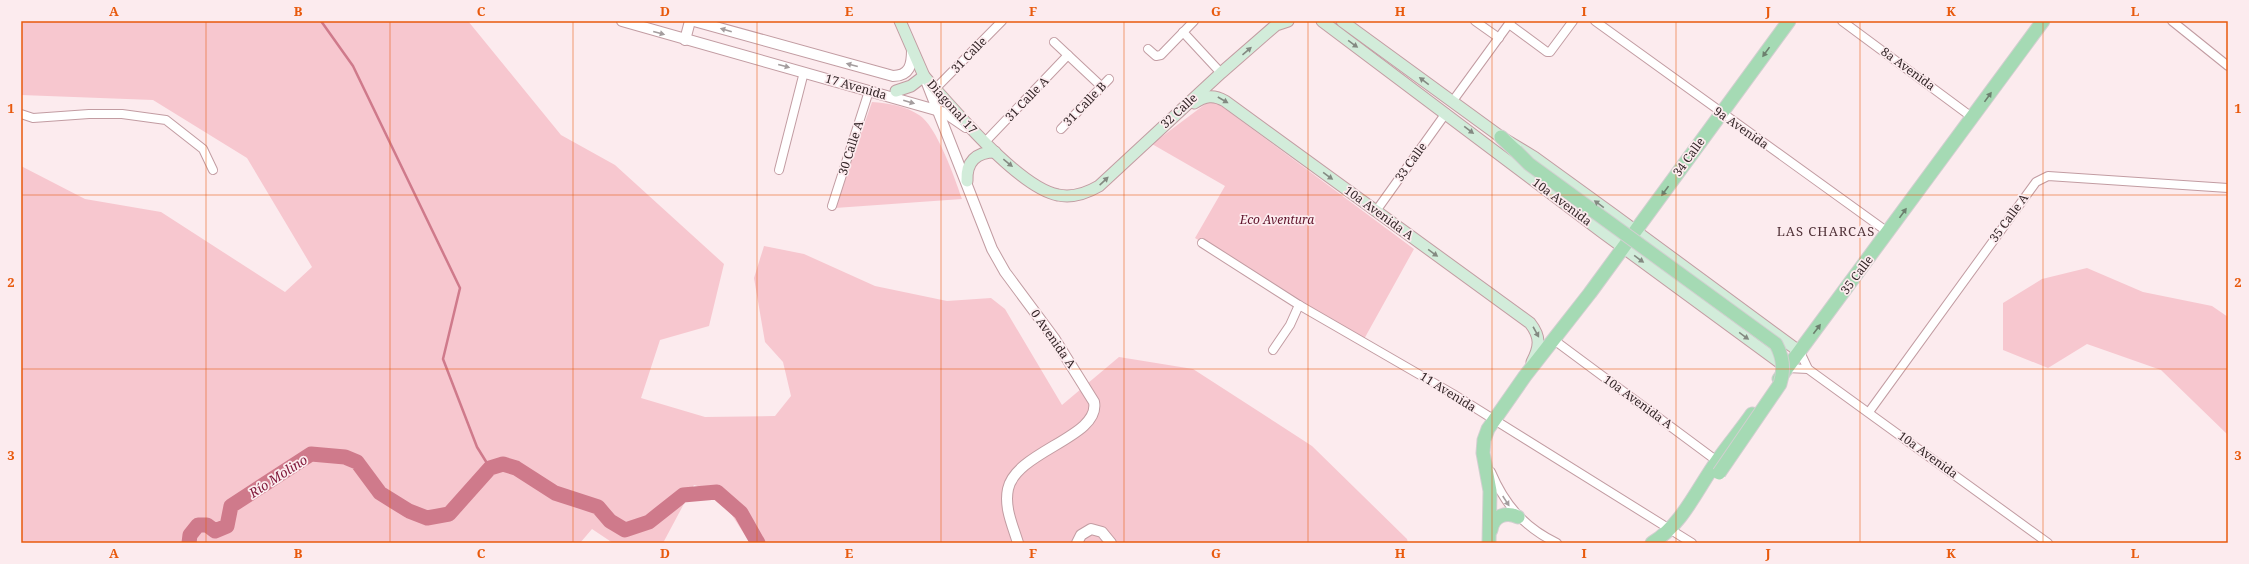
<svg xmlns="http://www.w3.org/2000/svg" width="2249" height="564" font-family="'Noto Serif',serif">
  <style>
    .green { fill: #f7c7cf }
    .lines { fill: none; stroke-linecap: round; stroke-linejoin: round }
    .stream { stroke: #cf7a8b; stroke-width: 2.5 }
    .river { stroke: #cf7a8b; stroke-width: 15 }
    .minor-casing { stroke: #c29ca2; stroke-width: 10 }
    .tertiary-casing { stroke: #c29ca2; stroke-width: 12 }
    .secondary-casing { stroke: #c29ca2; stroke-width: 13 }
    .primary-casing { stroke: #d2cfd0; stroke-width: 15 }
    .minor { stroke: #fff; stroke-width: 8 }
    .tertiary { stroke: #fff; stroke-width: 10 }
    .secondary { stroke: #d2ecda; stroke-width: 11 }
    .primary { stroke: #a5dab4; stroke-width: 13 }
    .primary-bridge-casing { stroke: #d2cfd0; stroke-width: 15; stroke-linecap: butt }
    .primary-bridge { stroke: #a5dab4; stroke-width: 13 }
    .oneway { fill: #a49d9e }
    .oneway2 { fill: #838981 }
    .oneway3 { fill: #6c806e }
    .grid { fill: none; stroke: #e8590c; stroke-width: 1; stroke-opacity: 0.55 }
    .labels { text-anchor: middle; stroke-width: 3.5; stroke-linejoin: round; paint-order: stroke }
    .street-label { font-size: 12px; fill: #342628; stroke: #fcebee }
    .park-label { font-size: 12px; font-style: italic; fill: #60132b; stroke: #fcebee }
    .neighbourhood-label { font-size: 13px; letter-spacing: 1px; fill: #513238; stroke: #fcebee }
    .water-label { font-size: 13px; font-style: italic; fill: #811b3c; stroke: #fcebee }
    .neatline { fill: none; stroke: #e8590c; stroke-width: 1.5 }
    .grid-label { font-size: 13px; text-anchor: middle; font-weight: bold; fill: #e8590c }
  </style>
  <rect width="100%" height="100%" fill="#fcebee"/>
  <g class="green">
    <polygon points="21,21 468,21 561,135 615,165 724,264 709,326 660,340 641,398 705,417 775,416 791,396 783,362 765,342 754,278 764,246 804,254 875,286 947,301 991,298 1005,309 1062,405 1119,357 1193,369 1312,446 1407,539 1408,543 750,543 717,492 694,485 663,543 613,543 592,529 580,543 21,543 21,166 85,199 161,212 285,292 312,267 247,158 153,100 21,95"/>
    <polygon points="1212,99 1414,249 1363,341 1195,238 1225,186 1152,144"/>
    <path d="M 872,102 C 888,103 906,106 919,115 C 937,126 955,179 962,199 L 835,208 Z"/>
    <polygon points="2087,268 2143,292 2212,306 2228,317 2228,435 2161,370 2087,344 2048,368 2003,350 2003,303 2042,279"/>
  </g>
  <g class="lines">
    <polyline class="stream" points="321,21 353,66 460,288 443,359 477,447 490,468"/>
    <polyline class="river" points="189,543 190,535 198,525 207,525 215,531 227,526 231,506 311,454 345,457 357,462 380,493 409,511 427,518 449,514 490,468 503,464 516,468 555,493 598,507 610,521 625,530 649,522 683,495 717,492 741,513 758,543"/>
    <g class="minor-casing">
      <g id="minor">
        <polyline points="1475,21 1499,38"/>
        <polyline points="1595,21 1889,233"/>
        <polyline points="1842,21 1973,118"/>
        <polyline points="2172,21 2228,66"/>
        <polyline points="1509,24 1547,52 1550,52 1573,21"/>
        <polyline points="1183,32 1221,73"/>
        <polyline points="1054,42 1102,87"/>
        <polyline points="1148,49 1156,56 1161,55 1194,21"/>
        <polyline points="935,89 1002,21"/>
        <polyline points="1452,102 1511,21"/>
        <polyline points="21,114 33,118 89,114 122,114 166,120 203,149 213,170"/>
        <polyline points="1061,129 1109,79"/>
        <polyline points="985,142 1068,55"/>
        <polyline points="779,170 804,72"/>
        <polyline points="832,206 869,91"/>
        <polyline points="1376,211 1446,113"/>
        <polyline points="1202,243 1299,305 1453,394 1692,543"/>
        <polyline points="1558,343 1717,461"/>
        <polyline points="1273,350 1290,325 1299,305"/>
        <polyline points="1800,352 1808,369 2048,543"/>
        <polyline points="1787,368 1808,369"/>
        <polyline points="1869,412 2036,182 2048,176 2228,188"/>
        <path d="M 1491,472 C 1505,505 1525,528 1557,543"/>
      </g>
    </g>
    <g class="tertiary-casing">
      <g id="tertiary">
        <polyline points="622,21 936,110 947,114 966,127"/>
        <path d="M 694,21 L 893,76 C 910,76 912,64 912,50"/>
        <polyline points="685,40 690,21"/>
        <path d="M 925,78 L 992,249 L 1005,272 L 1054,338 L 1094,402 C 1101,437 1016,451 1008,489 C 1004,508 1013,526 1018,543"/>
        <polyline points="1077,543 1081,535 1091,529 1102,532 1111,543"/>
      </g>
    </g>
    <g class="secondary-casing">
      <g id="secondary">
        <path d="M 900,21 L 924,76 L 930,83 C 957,113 1020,188 1058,195 C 1072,198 1087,193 1099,186 L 1221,73 L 1276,25 L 1288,21"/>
        <polyline points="1322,21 1602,232 1786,367"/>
        <polyline points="1342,21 1501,137 1534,157 1614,215 1800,352"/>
        <polyline points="896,91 911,86 924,76"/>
        <path d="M 1194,103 C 1205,96 1213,94 1225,101 L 1530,323 C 1541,337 1540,347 1532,362"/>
        <path d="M 967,181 C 966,162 976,152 995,152"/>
      </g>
    </g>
    <g class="primary-casing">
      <g id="primary">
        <polyline points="1501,137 1516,151"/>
        <polyline points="1779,379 2043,21"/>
        <path d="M 1491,530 C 1493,516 1506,511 1518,517"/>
        <polyline points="1489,543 1490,491 1483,453 1484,440 1488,429 1525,376 1590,293 1789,21"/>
        <path d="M 1652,543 C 1682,525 1697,489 1717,461 C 1728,445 1741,430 1752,414"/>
      </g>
    </g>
    <use href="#minor" class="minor"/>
    <use href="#tertiary" class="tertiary"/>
    <use href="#secondary" class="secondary"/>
    <use href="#primary" class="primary"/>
    <g class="primary-bridge-casing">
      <path id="primary-bridge" d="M 1516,151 L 1529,164 L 1776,344 C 1783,357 1785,369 1780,384 L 1719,473"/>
    </g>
    <use href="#primary-bridge" class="primary-bridge"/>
  </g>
  <defs><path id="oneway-solid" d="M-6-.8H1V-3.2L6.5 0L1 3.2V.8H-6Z"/></defs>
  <g class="oneway">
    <use href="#oneway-solid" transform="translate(726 30) rotate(-164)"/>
    <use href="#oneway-solid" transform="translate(659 33) rotate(15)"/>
    <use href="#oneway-solid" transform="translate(852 65) rotate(-165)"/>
    <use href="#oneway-solid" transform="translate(784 66) rotate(15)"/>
    <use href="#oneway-solid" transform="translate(909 102) rotate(16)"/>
    <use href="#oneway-solid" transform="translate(1506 501) rotate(57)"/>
  </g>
  <g class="oneway2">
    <use href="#oneway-solid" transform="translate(1353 44) rotate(36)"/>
    <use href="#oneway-solid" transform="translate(1247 51) rotate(-41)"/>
    <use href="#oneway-solid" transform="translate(1424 81) rotate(-143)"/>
    <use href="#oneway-solid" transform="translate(1223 100) rotate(30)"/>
    <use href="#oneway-solid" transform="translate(1469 130) rotate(37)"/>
    <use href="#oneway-solid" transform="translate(1008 163) rotate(39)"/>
    <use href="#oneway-solid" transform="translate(1328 176) rotate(36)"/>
    <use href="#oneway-solid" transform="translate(1104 181) rotate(-43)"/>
    <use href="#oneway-solid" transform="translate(1599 204) rotate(-144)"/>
    <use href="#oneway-solid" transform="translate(1433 253) rotate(36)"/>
    <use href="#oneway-solid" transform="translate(1639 259) rotate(36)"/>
    <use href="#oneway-solid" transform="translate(1536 332) rotate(61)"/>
    <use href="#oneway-solid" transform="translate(1744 336) rotate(36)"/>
  </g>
  <g class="oneway3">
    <use href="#oneway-solid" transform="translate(1766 52) rotate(126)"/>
    <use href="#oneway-solid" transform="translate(1988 97) rotate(-54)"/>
    <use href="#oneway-solid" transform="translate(1665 191) rotate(126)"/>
    <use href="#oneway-solid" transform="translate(1903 213) rotate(-54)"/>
    <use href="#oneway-solid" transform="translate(1817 329) rotate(-53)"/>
  </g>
  <path class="grid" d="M 206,21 L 206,543M 390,21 L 390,543M 573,21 L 573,543M 757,21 L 757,543M 941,21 L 941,543M 1124,21 L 1124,543M 1308,21 L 1308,543M 1492,21 L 1492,543M 1676,21 L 1676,543M 1860,21 L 1860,543M 2043,21 L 2043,543M 21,195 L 2228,195M 21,369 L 2228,369"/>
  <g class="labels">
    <g class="street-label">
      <text transform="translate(969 55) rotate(-46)" y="4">31 Calle</text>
      <text transform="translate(1908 69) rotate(36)" y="4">8a Avenida</text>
      <text transform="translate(856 87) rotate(16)" y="4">17 Avenida</text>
      <text transform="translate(1027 99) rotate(-46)" y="4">31 Calle A</text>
      <text transform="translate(1085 104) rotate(-46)" y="4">31 Calle B</text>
      <text transform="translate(952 107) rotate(48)" y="4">Diagonal 17</text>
      <text transform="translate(1179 111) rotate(-43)" y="4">32 Calle</text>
      <text transform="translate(1741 128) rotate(35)" y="4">9a Avenida</text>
      <text transform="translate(851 148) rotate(-72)" y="4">30 Calle A</text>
      <text transform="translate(1689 157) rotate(-54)" y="4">34 Calle</text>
      <text transform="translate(1411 162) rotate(-54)" y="4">33 Calle</text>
      <text transform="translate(1562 202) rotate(37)" y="4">10a Avenida</text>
      <text transform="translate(1379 213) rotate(36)" y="4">10a Avenida A</text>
      <text transform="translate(2009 218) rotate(-54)" y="4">35 Calle A</text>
      <text transform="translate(1857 275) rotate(-53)" y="4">35 Calle</text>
      <text transform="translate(1053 339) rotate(55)" y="4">0 Avenida A</text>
      <text transform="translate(1448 392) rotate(32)" y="4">11 Avenida</text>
      <text transform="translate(1638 402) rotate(36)" y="4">10a Avenida A</text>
      <text transform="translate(1928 455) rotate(36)" y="4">10a Avenida</text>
    </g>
    <g class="park-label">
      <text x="1277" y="224">Eco Aventura</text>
    </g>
    <g class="neighbourhood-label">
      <text x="1826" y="236">LAS CHARCAS</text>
    </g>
    <g class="water-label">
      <text transform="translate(278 476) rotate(-33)" y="5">Río Molino</text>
    </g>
  </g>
  <rect width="2249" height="564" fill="none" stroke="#fcebee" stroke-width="44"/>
  <rect x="22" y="22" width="2205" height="520" class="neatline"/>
  <g class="grid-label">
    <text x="114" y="16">A</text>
    <text x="298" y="16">B</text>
    <text x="481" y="16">C</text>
    <text x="665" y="16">D</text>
    <text x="849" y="16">E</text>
    <text x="1033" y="16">F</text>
    <text x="1216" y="16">G</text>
    <text x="1400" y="16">H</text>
    <text x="1584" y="16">I</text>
    <text x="1768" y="16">J</text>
    <text x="1951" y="16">K</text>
    <text x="2135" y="16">L</text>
    <text x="11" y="113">1</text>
    <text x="2238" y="113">1</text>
    <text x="11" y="287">2</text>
    <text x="2238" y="287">2</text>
    <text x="11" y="460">3</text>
    <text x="2238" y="460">3</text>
    <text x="114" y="558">A</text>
    <text x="298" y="558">B</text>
    <text x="481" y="558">C</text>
    <text x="665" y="558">D</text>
    <text x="849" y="558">E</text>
    <text x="1033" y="558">F</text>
    <text x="1216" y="558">G</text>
    <text x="1400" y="558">H</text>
    <text x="1584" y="558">I</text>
    <text x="1768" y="558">J</text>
    <text x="1951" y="558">K</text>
    <text x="2135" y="558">L</text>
  </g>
</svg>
